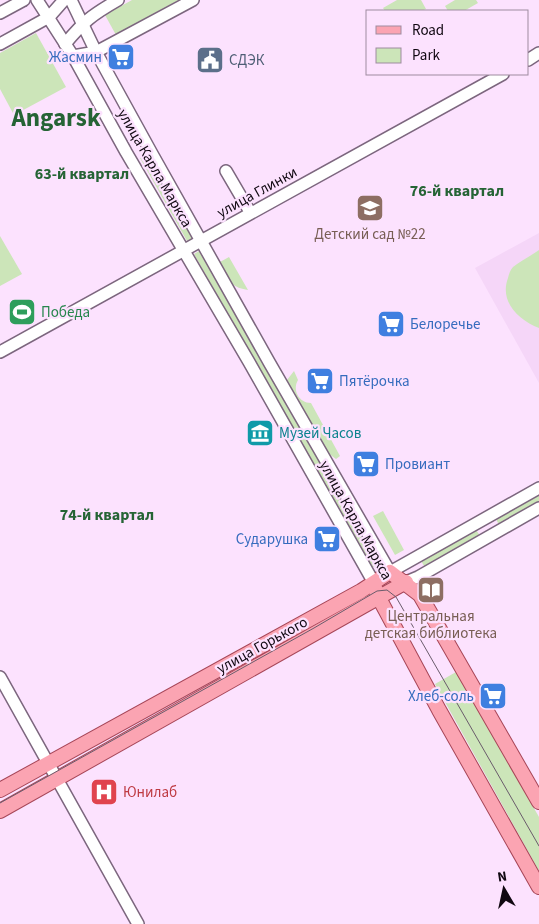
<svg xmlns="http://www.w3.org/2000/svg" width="539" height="924" font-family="'Source Sans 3',sans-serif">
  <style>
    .built { fill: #f5d6f8 }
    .green { fill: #cce5b9 }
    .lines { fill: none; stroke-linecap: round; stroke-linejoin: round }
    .minor-casing { stroke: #7c667e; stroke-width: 14 }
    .major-casing { stroke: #a74658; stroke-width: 16 }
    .minor { stroke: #fff; stroke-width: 11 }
    .major { stroke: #fba4b2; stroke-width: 14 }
    .tram { stroke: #6a5b6b; stroke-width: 1 }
    .labels { text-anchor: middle; stroke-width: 4.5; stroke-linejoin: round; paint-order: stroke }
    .shop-label { font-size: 15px; fill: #366cbe; stroke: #fce2fe; text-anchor: end }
    .service-label { font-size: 15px; fill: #4e5e75; stroke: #fce2fe; text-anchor: start }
    .street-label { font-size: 15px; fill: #100811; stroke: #fce2fe }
    .education-label { font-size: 15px; fill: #785e54; stroke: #fce2fe }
    .leisure-label { font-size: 15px; fill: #27864d; stroke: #fce2fe; text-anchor: start }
    .culture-label { font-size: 15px; fill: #0d838f; stroke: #fce2fe; text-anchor: start }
    .health-label { font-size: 15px; fill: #be3a42; stroke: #fce2fe; text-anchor: start }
    .neighbourhood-label { font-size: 16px; font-weight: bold; fill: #256435; stroke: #fce2fe }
    .town-label { font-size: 25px; font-weight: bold; fill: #256435; stroke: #fce2fe }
  </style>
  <rect width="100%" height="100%" fill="#fce2fe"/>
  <polygon class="built" points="539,233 539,383 475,268"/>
  <g class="green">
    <polygon points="132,0 179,0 116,35 105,15"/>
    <polygon points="397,0 421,0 426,9 421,11 385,11 383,8"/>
    <polygon points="455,0 476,0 478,3 464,11 448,11 445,6"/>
    <polygon points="36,33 66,87 14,115 0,89 0,53"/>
    <polygon points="145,156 192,238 187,241 140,158"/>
    <polygon points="0,236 22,274 0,286"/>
    <path d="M 539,250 L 539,328 C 519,320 499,302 508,278 C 509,274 510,270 513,267 C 520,261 531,256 539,250 Z"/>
    <polygon points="199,251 378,565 371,568 194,254"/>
    <path d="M 229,257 L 248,290 C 228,287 229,278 220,262 Z"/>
    <path d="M 294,371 L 298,380 C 292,390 299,403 311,403 L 340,456 L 336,459 L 328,453 L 287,380 Z"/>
    <polygon points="539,494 539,504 500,527 496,519"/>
    <polygon points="383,511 404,550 395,555 373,516"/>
    <polygon points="476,530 481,537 426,569 421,561"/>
    <polygon points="456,672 539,817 539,871 435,684"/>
  </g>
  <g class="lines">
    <g class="minor-casing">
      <g id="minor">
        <polyline points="37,0 73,56 126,152 249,362 374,583"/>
        <polyline points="71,0 96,52 151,152 269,362 390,572 539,488"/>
        <polyline points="0,13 24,0"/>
        <polyline points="0,44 49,17 64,0"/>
        <path d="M 65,44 C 84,21 92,15 118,0"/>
        <polyline points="73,56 96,52 193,0"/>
        <polyline points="528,60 539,53"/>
        <polyline points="226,171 250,212"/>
        <polyline points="0,352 503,74"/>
        <polyline points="406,582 418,577 539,508"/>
        <polyline points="0,677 138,924"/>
      </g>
    </g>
    <g class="major-casing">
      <g id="major">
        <polyline points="376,590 379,598 439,710 539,887"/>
        <polyline points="0,790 361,591 390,572 420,595 539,802"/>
        <polyline points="0,811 406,582"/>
      </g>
    </g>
    <use href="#minor" class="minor"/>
    <use href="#major" class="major"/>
    <polyline class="tram" points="0,803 314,628 377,591 387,590 396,597 539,846"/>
  </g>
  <defs>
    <g id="supermarket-square" transform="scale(1.4375)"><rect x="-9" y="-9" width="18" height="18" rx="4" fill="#3f7fe0" stroke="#fce2fe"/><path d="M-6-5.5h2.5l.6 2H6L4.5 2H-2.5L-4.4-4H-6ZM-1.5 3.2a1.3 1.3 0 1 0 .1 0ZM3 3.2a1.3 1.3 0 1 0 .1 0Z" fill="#fff"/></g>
    <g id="civic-square" transform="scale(1.4375)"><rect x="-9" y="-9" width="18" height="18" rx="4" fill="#5c6f8a" stroke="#fce2fe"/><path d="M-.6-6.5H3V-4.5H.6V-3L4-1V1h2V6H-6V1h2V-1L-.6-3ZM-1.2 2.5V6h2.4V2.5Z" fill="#fff"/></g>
    <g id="school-square" transform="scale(1.4375)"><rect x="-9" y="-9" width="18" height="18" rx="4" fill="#8d6e63" stroke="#fce2fe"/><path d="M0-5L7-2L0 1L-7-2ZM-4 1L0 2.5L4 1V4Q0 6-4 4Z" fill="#fff"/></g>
    <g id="stadium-square" transform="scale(1.4375)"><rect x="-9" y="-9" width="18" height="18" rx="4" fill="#2e9e5b" stroke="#fce2fe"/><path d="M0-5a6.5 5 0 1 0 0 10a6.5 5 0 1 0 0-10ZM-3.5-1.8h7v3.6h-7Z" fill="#fff"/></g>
    <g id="museum-square" transform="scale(1.4375)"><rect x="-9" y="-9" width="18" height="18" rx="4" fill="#0f9aa8" stroke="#fce2fe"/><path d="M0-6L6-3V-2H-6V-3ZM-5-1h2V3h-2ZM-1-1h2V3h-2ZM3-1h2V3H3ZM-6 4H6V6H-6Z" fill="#fff"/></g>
    <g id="library-square" transform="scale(1.4375)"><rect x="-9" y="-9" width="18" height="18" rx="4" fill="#8d6e63" stroke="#fce2fe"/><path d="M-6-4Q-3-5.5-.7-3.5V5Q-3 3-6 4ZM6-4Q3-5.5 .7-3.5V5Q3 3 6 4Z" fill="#fff"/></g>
    <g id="hospital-square" transform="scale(1.4375)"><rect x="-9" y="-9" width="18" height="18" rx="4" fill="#e0444e" stroke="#fce2fe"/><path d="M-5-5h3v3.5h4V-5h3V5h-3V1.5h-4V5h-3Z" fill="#fff"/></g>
  </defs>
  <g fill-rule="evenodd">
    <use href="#supermarket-square" x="121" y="57"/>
    <use href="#civic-square" x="210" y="60"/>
    <use href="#school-square" x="370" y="208"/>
    <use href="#stadium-square" x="22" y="312"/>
    <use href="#supermarket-square" x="391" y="324"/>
    <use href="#supermarket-square" x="320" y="381"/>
    <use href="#museum-square" x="260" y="433"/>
    <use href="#supermarket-square" x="366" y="464"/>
    <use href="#supermarket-square" x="327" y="539"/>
    <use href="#library-square" x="431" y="590"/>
    <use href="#supermarket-square" x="493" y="696"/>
    <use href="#hospital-square" x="104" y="792"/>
  </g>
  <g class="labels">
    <g class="shop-label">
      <text x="102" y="62">Жасмин</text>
      <text x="410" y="329" text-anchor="start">Белоречье</text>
      <text x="339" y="386" text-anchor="start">Пятёрочка</text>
      <text x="385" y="469" text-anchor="start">Провиант</text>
      <text x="308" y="544">Сударушка</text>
      <text x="474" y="701">Хлеб-соль</text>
    </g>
    <g class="service-label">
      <text x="229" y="65">СДЭК</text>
    </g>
    <g class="street-label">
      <text transform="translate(155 168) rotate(60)" y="5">улица Карла Маркса</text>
      <text transform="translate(257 192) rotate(-29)" y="5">улица Глинки</text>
      <text transform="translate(356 520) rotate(61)" y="5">улица Карла Маркса</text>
      <text transform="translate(262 645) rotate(-29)" y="5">улица Горького</text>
    </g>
    <g class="education-label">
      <text x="370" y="239">Детский сад №22</text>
      <text x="431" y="621">Центральная<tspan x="431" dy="17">детская библиотека</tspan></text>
    </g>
    <g class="leisure-label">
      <text x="41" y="317">Победа</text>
    </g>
    <g class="culture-label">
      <text x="279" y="438">Музей Часов</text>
    </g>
    <g class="health-label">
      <text x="123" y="797">Юнилаб</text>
    </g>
    <g class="neighbourhood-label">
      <text x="82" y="179">63-й квартал</text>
      <text x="457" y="196">76-й квартал</text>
      <text x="107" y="520">74-й квартал</text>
    </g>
    <g class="town-label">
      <text x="56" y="126">Angarsk</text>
    </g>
  </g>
  <rect x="366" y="10" width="162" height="65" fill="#fce2fe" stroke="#9e8b9f"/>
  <rect x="376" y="26" width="25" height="8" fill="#fba4b2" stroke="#9e8b9f"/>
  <text x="412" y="35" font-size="15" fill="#100811">Road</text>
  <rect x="376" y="48" width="25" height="15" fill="#cce5b9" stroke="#9e8b9f"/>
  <text x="412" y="60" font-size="15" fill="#100811">Park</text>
  <g transform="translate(504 889) rotate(351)" stroke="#fce2fe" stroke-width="4" paint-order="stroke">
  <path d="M0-4L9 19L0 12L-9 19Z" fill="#100811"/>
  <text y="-8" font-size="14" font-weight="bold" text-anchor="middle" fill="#100811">N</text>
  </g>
</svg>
